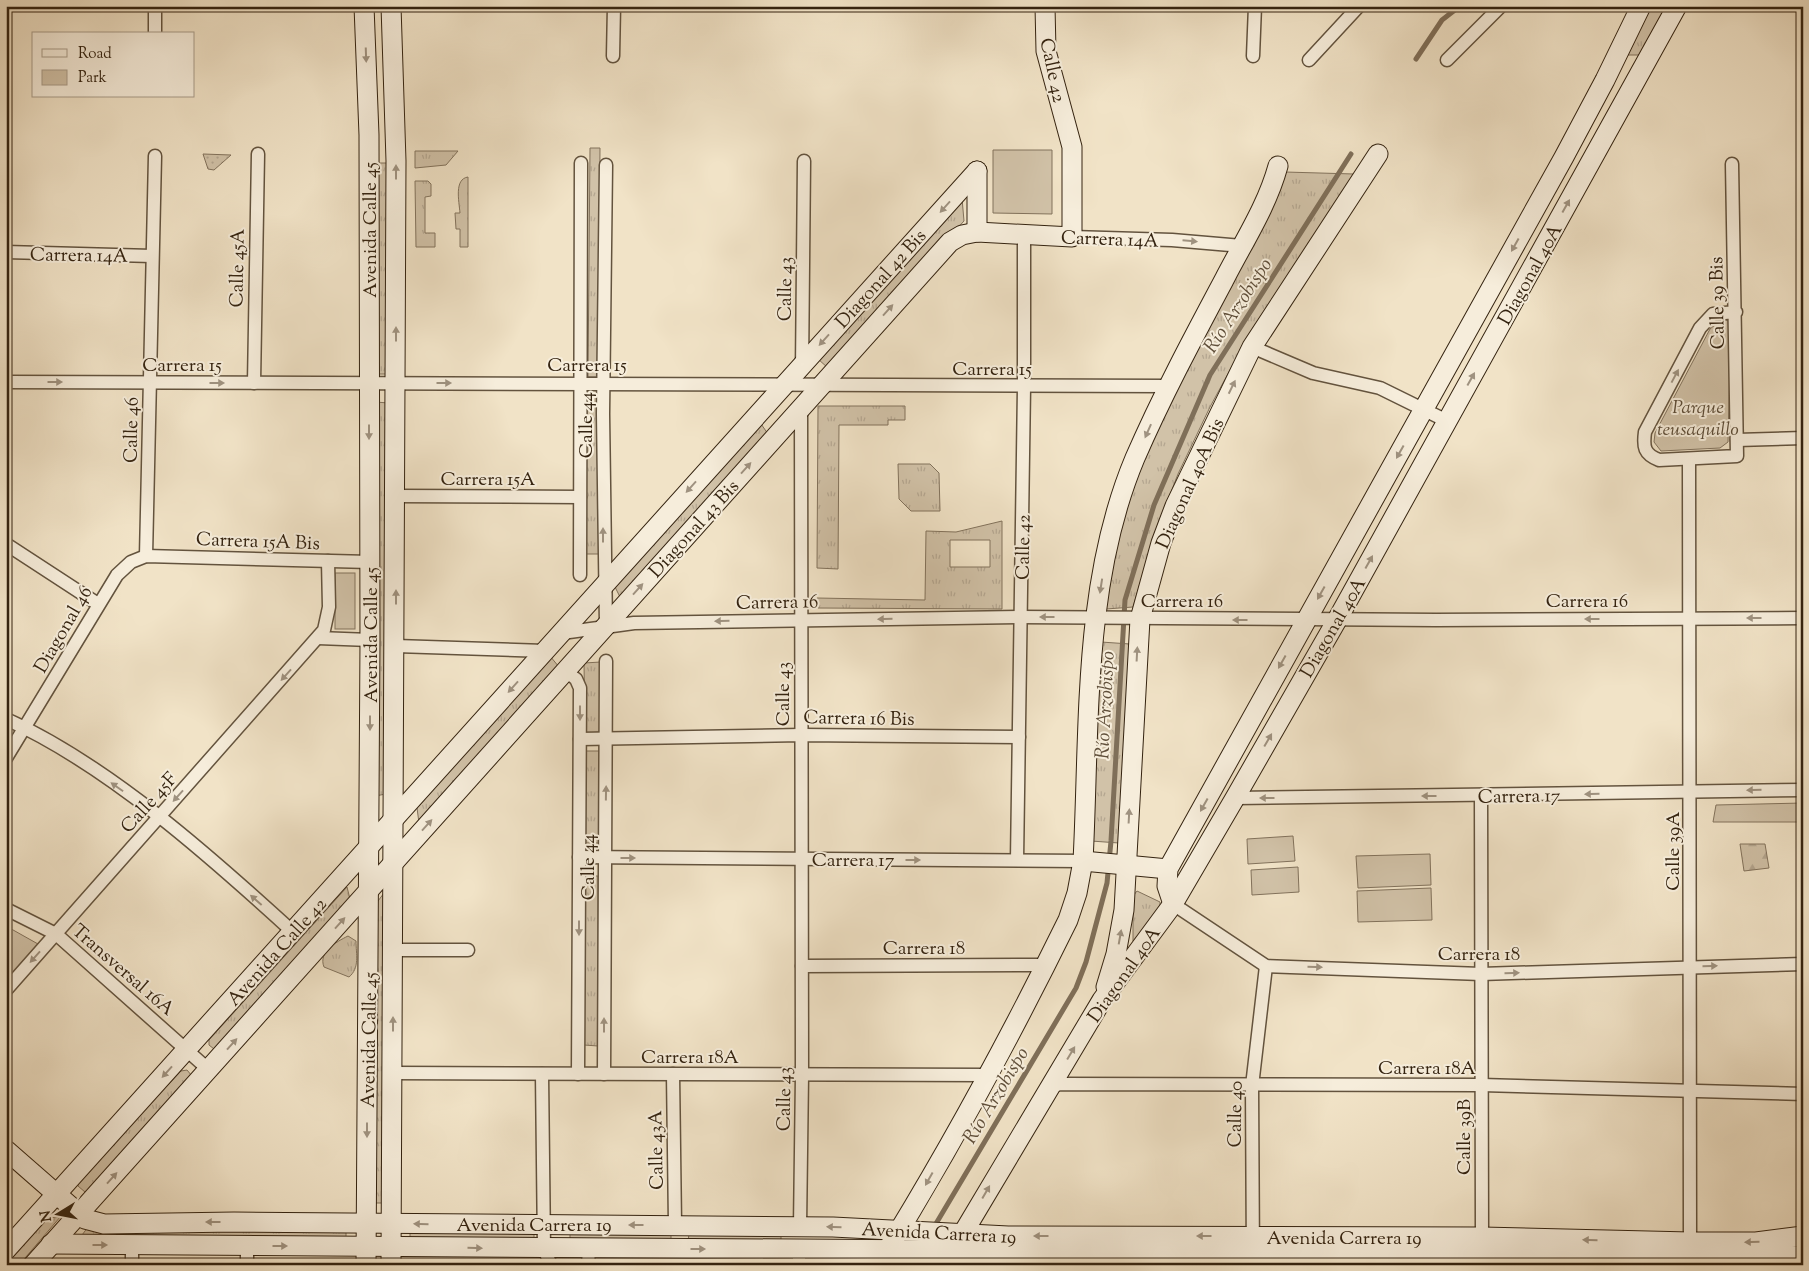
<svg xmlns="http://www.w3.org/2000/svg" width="1809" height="1271" font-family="'Sorts Mill Goudy',serif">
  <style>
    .grass { fill: url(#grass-tufts); stroke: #82725c; fill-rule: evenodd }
    .forest { fill: url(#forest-firs); stroke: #82725c }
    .park { fill: #d1c2a8; stroke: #82725c }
    .garden { fill: url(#garden-dots); stroke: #82725c }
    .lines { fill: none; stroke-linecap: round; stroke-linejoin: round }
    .stream { stroke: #7f6f59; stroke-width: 5 }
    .street-casing { stroke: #63533e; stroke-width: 15 }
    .secondary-casing { stroke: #342310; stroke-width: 21 }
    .street { stroke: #f6eddb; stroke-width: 12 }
    .secondary { stroke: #f6eddb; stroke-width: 19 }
    .oneway { fill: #9f9280 }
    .labels { text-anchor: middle; stroke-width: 4; stroke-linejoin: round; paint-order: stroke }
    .street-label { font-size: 19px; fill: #342310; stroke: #f6eddb }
    .park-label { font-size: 19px; font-style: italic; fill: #5b4b36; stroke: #f6eddb }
    .water-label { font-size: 20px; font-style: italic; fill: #604f3a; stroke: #f6eddb }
  </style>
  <defs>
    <pattern id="grass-tufts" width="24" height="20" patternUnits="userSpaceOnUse" patternTransform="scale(1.25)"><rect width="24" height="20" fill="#d1c2a8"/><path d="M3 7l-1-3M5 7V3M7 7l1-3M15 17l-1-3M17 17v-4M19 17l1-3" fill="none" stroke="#b4a690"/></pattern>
    <pattern id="forest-firs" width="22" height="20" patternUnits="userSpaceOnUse" patternTransform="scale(1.25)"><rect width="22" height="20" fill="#d1c2a8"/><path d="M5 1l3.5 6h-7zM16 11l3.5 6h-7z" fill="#b4a690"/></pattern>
    <pattern id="garden-dots" width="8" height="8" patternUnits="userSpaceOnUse" patternTransform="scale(1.25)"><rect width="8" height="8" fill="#d1c2a8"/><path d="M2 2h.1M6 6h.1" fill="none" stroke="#b4a690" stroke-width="1.8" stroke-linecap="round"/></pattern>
  </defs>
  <rect width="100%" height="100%" fill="#f1e3c7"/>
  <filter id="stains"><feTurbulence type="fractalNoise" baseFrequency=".004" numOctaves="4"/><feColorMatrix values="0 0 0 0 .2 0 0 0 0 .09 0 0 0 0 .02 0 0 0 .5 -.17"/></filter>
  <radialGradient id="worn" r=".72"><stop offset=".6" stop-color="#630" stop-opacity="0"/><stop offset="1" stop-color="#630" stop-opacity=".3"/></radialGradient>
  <g class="grass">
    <polygon points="1648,6 1668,6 1642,55 1628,55"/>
    <polygon points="590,148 600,148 598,377 588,377"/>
    <polygon points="415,151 458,151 446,165 415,168"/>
    <polygon points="378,163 389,163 388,374 377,374"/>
    <polygon points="1285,172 1354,174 1251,331 1210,407 1178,474 1154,536 1133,607 1106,609 1122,512 1151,437"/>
    <path d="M 468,177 L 468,247 L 460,247 L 460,229 L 456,229 L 455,213 L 460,213 C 459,201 454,179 468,177 Z"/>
    <polygon points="415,181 428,181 431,184 431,196 425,197 425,233 435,233 435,247 416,247"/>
    <polygon points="962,198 964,221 828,368 818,359"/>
    <polygon points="585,396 599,396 599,554 586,554"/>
    <polygon points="375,402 389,403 386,794 375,796"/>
    <polygon points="818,406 905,406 905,420 888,420 888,425 839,425 838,569 817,568"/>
    <polygon points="759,421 768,434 621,599 615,587"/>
    <polygon points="898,464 930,464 939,473 940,511 911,511 899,499"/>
    <path d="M 1002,521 L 1002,609 L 818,608 L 817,598 L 925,600 L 926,531 L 956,532 ZM 950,540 L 990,540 L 990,567 L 950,567 Z"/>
    <polygon points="1101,642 1130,644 1119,843 1091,841"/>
    <polygon points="550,656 559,667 419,823 417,808"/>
    <polygon points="601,662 602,732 585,733 584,663"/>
    <rect x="583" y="751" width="17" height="92"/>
    <polygon points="584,876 598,876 598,1046 584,1045"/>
    <polygon points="347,887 350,899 218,1048 214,1049 209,1045 209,1040"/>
    <polygon points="387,889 385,1203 373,1203 375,905"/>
    <polygon points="1137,891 1160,902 1160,910 1133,941 1133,896"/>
    <path d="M 348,936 L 356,941 C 356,954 360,968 349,977 L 324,967 C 318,952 336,942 348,936 Z"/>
    <polygon points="187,1070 192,1076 90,1191 85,1192 78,1186 78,1180 181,1071"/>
    <polygon points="61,1216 19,1265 6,1265 6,1262 45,1219"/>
    <polygon points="88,1227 344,1231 346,1233 346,1239 79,1239"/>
    <polygon points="410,1231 531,1232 534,1234 534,1240 410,1240"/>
    <polygon points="570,1232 671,1232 671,1243 570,1242"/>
    <polygon points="689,1233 781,1233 781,1244 688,1243"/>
  </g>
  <polygon class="forest" points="1740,844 1765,844 1769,868 1744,871"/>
  <g class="park">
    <polygon points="993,150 1052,150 1052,214 993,213"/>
    <polygon points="1721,320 1731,320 1728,442 1720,448 1661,451 1654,442 1655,433 1710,329"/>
    <rect x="335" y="573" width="20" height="56"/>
    <polygon points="1803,803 1803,822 1713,822 1716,805"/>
    <polygon points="1293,836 1295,861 1248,864 1247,839"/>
    <polygon points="1430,854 1431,885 1358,888 1356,856"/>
    <polygon points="1298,867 1299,892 1252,895 1251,870"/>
    <polygon points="1431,888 1432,920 1358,922 1357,891"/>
    <polygon points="6,926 38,944 6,980"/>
  </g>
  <polygon class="garden" points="203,154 231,155 214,170 208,169"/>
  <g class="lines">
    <g class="stream">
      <polyline points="1416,59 1442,20 1460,6"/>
      <polyline points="934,1227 1076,988 1086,962 1107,883 1111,841 1125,600 1154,505 1210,375 1351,154"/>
      <polyline points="912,1265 918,1254"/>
    </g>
    <g class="street-casing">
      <g id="street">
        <polyline points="155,34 155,6"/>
        <polyline points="613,56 614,6"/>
        <polyline points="1253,56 1255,6"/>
        <polyline points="1309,60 1359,6"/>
        <polyline points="1447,60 1501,6"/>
        <path d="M 1732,164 L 1737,456 L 1659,460 C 1644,454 1643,447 1645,432 L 1700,328 L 1713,314 L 1736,312"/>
        <polyline points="1072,237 1172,240 1242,246"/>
        <polyline points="6,252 152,256"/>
        <polyline points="1252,347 1313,373 1380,388 1447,421"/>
        <polyline points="802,369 804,161"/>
        <polyline points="6,382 1167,386"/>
        <polyline points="254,383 258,154"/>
        <polyline points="1737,440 1803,438"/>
        <polyline points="1689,459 1690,1242"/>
        <polyline points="396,496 580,497"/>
        <polyline points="6,544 98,604"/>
        <polyline points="146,556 155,156"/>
        <polyline points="580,575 581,163"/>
        <polyline points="606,626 603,414 606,165"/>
        <polyline points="562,633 634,623 1021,617 1436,620 1803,618"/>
        <polyline points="318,638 370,640"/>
        <polyline points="396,646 545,651"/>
        <polyline points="565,671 576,679 580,688 578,1074"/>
        <path d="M 6,719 C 108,765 211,857 293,932"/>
        <polyline points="580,739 801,735 1019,737"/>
        <polyline points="6,758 117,575 131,562 146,556 370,562"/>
        <polyline points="1481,796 1482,1237"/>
        <polyline points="1235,798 1803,790"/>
        <polyline points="579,857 1083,861"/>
        <polyline points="1017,860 1024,387 1024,233"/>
        <polyline points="1173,904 1266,966 1481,974 1803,964"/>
        <polyline points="6,909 56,934 209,1070"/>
        <polyline points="394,950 468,950"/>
        <polyline points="802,966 1046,965"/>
        <polyline points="6,990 324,630 329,607 328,561"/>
        <polyline points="393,1073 987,1075"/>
        <polyline points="542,1074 544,1249 551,1265"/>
        <polyline points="604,1074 606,661"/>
        <polyline points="673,1074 675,1225"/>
        <polyline points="1051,1086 1061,1084 1482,1085 1803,1094"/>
        <polyline points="800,1227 802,1075 801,407"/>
        <polyline points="247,1246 247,1265"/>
        <polyline points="132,1265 132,1245"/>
        <polyline points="588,1265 589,1249"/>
        <polyline points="799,1265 799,1249"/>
        <polyline points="1253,1265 1252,1086 1266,966"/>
      </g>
    </g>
    <g class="secondary-casing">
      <g id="secondary">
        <polyline points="364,6 369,135 370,640 366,1265"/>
        <polyline points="391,6 396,161 391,1265"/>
        <polyline points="977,232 977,171"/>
        <polyline points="1083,861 1168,869"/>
        <polyline points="1173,904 1167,886 1168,869 1564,157 1605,80 1641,6"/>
        <polyline points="1106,987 1116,954 1124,910 1140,619 1161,543 1175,506 1252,347 1378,154"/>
        <polyline points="6,1150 85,1219 104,1224 234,1222 833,1227 1008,1236 1482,1237 1690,1242 1756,1242 1803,1236"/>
        <polyline points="51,1244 1803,1256"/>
        <polyline points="6,1250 977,171"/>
        <polyline points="33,1265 950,242 962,235 977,232 1072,237 1072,147 1046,51 1045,6"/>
        <path d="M 878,1265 C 947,1154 1010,1038 1068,920 L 1077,893 L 1083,861 C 1090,728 1082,584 1135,458 C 1162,396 1193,338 1225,278 C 1244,241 1267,206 1278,166"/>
        <polyline points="944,1265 1102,1000 1173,904 1235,798 1337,620 1677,6"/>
      </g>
    </g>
    <use href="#street" class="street"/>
    <use href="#secondary" class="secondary"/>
  </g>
  <defs><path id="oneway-solid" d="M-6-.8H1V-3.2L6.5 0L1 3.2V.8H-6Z" transform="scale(1.25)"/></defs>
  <g class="oneway">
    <use href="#oneway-solid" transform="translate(366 55) rotate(88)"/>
    <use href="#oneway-solid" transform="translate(396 172) rotate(-90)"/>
    <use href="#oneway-solid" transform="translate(1566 206) rotate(-61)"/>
    <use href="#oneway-solid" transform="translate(945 207) rotate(132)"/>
    <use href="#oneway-solid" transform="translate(1190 241) rotate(5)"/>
    <use href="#oneway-solid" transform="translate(1515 245) rotate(119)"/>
    <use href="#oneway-solid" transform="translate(888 310) rotate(-48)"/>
    <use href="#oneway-solid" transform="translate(396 334) rotate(-90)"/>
    <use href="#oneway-solid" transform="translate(824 340) rotate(132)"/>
    <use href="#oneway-solid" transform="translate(1675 376) rotate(-62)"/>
    <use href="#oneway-solid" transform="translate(1471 379) rotate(-61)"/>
    <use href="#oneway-solid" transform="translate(55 382)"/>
    <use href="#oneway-solid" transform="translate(217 383)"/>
    <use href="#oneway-solid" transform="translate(444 383)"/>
    <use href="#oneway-solid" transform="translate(1232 387) rotate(-64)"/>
    <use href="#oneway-solid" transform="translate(1148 431) rotate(114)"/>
    <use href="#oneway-solid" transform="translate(369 432) rotate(90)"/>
    <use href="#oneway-solid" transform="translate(1400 452) rotate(119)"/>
    <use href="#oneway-solid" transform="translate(746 468) rotate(-48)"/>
    <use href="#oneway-solid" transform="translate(691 487) rotate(132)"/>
    <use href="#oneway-solid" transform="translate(603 535) rotate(-90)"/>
    <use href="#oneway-solid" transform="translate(1369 562) rotate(-61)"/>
    <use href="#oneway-solid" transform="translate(1101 586) rotate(99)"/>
    <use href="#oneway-solid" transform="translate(638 589) rotate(-48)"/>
    <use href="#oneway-solid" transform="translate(1321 593) rotate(119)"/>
    <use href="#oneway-solid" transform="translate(396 597) rotate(-90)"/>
    <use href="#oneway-solid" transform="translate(1047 617) rotate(-180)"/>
    <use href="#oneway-solid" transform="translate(1754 618) rotate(180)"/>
    <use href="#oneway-solid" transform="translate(885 619) rotate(179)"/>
    <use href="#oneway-solid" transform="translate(1592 619) rotate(180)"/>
    <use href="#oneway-solid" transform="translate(1240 620) rotate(-180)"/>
    <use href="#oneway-solid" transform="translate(722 621) rotate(179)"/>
    <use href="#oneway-solid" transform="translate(1137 654) rotate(-87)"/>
    <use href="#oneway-solid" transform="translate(1282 662) rotate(119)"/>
    <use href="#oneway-solid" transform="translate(286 675) rotate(132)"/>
    <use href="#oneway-solid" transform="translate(513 687) rotate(132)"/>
    <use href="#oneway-solid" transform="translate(580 713) rotate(90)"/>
    <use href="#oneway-solid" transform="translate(370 723) rotate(90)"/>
    <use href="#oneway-solid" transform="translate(1268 740) rotate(-60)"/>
    <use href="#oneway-solid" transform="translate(117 787) rotate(-145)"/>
    <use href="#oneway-solid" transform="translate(1754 790) rotate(179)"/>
    <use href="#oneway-solid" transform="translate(606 793) rotate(-89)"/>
    <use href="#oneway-solid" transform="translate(1592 794) rotate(179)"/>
    <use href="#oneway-solid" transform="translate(178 796) rotate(132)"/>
    <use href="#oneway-solid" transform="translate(1429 796) rotate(180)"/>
    <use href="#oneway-solid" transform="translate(1267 798) rotate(180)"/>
    <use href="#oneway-solid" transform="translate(1204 805) rotate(119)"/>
    <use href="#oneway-solid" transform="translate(1129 816) rotate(-87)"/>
    <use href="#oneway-solid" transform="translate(427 825) rotate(-48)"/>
    <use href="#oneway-solid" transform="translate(628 858)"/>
    <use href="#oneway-solid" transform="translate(913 860)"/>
    <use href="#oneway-solid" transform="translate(256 900) rotate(-139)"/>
    <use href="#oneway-solid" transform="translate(340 923) rotate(-48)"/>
    <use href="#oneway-solid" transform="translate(579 928) rotate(90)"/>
    <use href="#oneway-solid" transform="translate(1120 937) rotate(-80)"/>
    <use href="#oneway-solid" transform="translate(35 957) rotate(132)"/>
    <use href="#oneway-solid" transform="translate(1710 966) rotate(-1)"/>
    <use href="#oneway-solid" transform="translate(1315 967) rotate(2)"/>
    <use href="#oneway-solid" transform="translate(1512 973) rotate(-2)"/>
    <use href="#oneway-solid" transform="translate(393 1024) rotate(-90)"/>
    <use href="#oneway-solid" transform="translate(604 1025) rotate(-90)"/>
    <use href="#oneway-solid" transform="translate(232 1044) rotate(-48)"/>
    <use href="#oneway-solid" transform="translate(1071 1053) rotate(-59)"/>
    <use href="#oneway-solid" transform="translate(167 1072) rotate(132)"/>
    <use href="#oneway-solid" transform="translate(367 1130) rotate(90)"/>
    <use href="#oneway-solid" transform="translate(112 1178) rotate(-48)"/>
    <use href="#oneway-solid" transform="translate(929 1179) rotate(119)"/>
    <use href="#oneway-solid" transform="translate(986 1192) rotate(-60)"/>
    <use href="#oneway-solid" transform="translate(213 1222) rotate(180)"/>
    <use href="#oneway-solid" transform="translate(421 1224) rotate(-179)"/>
    <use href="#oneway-solid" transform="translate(636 1225) rotate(-180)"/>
    <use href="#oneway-solid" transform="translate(834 1227) rotate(-178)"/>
    <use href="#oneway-solid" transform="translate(1041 1236) rotate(-180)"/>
    <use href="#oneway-solid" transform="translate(1204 1236) rotate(-180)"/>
    <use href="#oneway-solid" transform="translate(1590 1240) rotate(-179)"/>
    <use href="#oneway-solid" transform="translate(1752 1242) rotate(179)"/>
    <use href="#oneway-solid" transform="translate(100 1245)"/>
    <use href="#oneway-solid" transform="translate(280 1246)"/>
    <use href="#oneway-solid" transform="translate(475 1248) rotate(1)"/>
    <use href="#oneway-solid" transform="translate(698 1249)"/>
  </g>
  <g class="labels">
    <g class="street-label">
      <text transform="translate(1054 70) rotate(78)" y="7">Calle 42</text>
      <text transform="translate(369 230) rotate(-90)" y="7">Avenida Calle 45</text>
      <text transform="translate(1110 238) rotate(2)" y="7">Carrera 14A</text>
      <text transform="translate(79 254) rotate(1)" y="7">Carrera 14A</text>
      <text transform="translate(236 268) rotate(-89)" y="7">Calle 45A</text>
      <text transform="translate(1529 274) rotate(-61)" y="7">Diagonal 40A</text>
      <text transform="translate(880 278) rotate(-48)" y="7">Diagonal 42 Bis</text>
      <text transform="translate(784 289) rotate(-89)" y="7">Calle 43</text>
      <text transform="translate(1716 303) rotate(-91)" y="7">Calle 39 Bis</text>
      <text x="182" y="371">Carrera 15</text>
      <text x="587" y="371">Carrera 15</text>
      <text x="992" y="375">Carrera 15</text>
      <text transform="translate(585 425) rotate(-90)" y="7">Calle 44</text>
      <text transform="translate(130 430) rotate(-89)" y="7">Calle 46</text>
      <text x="488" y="485">Carrera 15A</text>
      <text transform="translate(1189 483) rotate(-66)" y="7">Diagonal 40A Bis</text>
      <text transform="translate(693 528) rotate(-48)" y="7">Diagonal 43 Bis</text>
      <text transform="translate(258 540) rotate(2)" y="7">Carrera 15A Bis</text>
      <text transform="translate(1022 547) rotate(-89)" y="7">Calle 42</text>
      <text x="1182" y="607">Carrera 16</text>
      <text x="1587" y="607">Carrera 16</text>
      <text transform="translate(777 601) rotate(-1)" y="7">Carrera 16</text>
      <text transform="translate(1332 627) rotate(-60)" y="7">Diagonal 40A</text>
      <text transform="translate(62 629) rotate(-60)" y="7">Diagonal 46</text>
      <text transform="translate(370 635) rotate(-90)" y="7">Avenida Calle 45</text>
      <text transform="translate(782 694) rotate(-90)" y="7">Calle 43</text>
      <text transform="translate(859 717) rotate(1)" y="7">Carrera 16 Bis</text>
      <text transform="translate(1519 795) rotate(-1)" y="7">Carrera 17</text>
      <text transform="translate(148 802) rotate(-48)" y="7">Calle 45F</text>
      <text transform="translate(1672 851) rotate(-90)" y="7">Calle 39A</text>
      <text x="853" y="866">Carrera 17</text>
      <text transform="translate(587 867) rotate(-90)" y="7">Calle 44</text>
      <text x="924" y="954">Carrera 18</text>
      <text transform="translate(276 951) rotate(-48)" y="7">Avenida Calle 42</text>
      <text x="1479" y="960">Carrera 18</text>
      <text transform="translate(124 969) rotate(41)" y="7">Transversal 16A</text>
      <text transform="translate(1123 974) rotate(-55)" y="7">Diagonal 40A</text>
      <text transform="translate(368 1040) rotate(-89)" y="7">Avenida Calle 45</text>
      <text x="690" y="1063">Carrera 18A</text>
      <text x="1427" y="1074">Carrera 18A</text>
      <text transform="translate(783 1099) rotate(-89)" y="7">Calle 43</text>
      <text transform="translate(1234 1114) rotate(-89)" y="7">Calle 40</text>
      <text transform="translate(1463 1137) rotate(-90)" y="7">Calle 39B</text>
      <text transform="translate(655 1150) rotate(-91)" y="7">Calle 43A</text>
      <text x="534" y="1231">Avenida Carrera 19</text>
      <text transform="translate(939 1232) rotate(3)" y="7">Avenida Carrera 19</text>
      <text x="1344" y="1244">Avenida Carrera 19</text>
    </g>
    <g class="park-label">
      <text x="1698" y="413">Parque<tspan x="1698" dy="22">teusaquillo</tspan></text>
    </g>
    <g class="water-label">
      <text transform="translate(1237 305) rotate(-57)" y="7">Río Arzobispo</text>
      <text transform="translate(1104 705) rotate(-87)" y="7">Río Arzobispo</text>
      <text transform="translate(995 1095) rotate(-59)" y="7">Río Arzobispo</text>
    </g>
  </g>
  <rect width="1809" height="1271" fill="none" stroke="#f1e3c7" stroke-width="25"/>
  <rect x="8" y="8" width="1794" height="1256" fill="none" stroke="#342310" stroke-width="2.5"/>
  <rect x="12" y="12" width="1784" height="1246" fill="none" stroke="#342310"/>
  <rect x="32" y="32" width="162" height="65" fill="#f6eddb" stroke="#a89c8a"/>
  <rect x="42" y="49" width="25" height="8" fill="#f6eddb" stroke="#a89c8a"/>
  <text x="78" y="58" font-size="15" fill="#342310">Road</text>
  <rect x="42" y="70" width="25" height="15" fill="#d1c2a8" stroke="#a89c8a"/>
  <text x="78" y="82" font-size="15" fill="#342310">Park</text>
  <g transform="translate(58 1214) rotate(260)" stroke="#f6eddb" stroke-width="4" paint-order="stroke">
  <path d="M0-4L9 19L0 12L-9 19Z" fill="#342310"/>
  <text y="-8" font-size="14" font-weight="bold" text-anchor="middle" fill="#342310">N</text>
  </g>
  <rect width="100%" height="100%" filter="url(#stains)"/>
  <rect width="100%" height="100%" fill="url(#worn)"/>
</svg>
